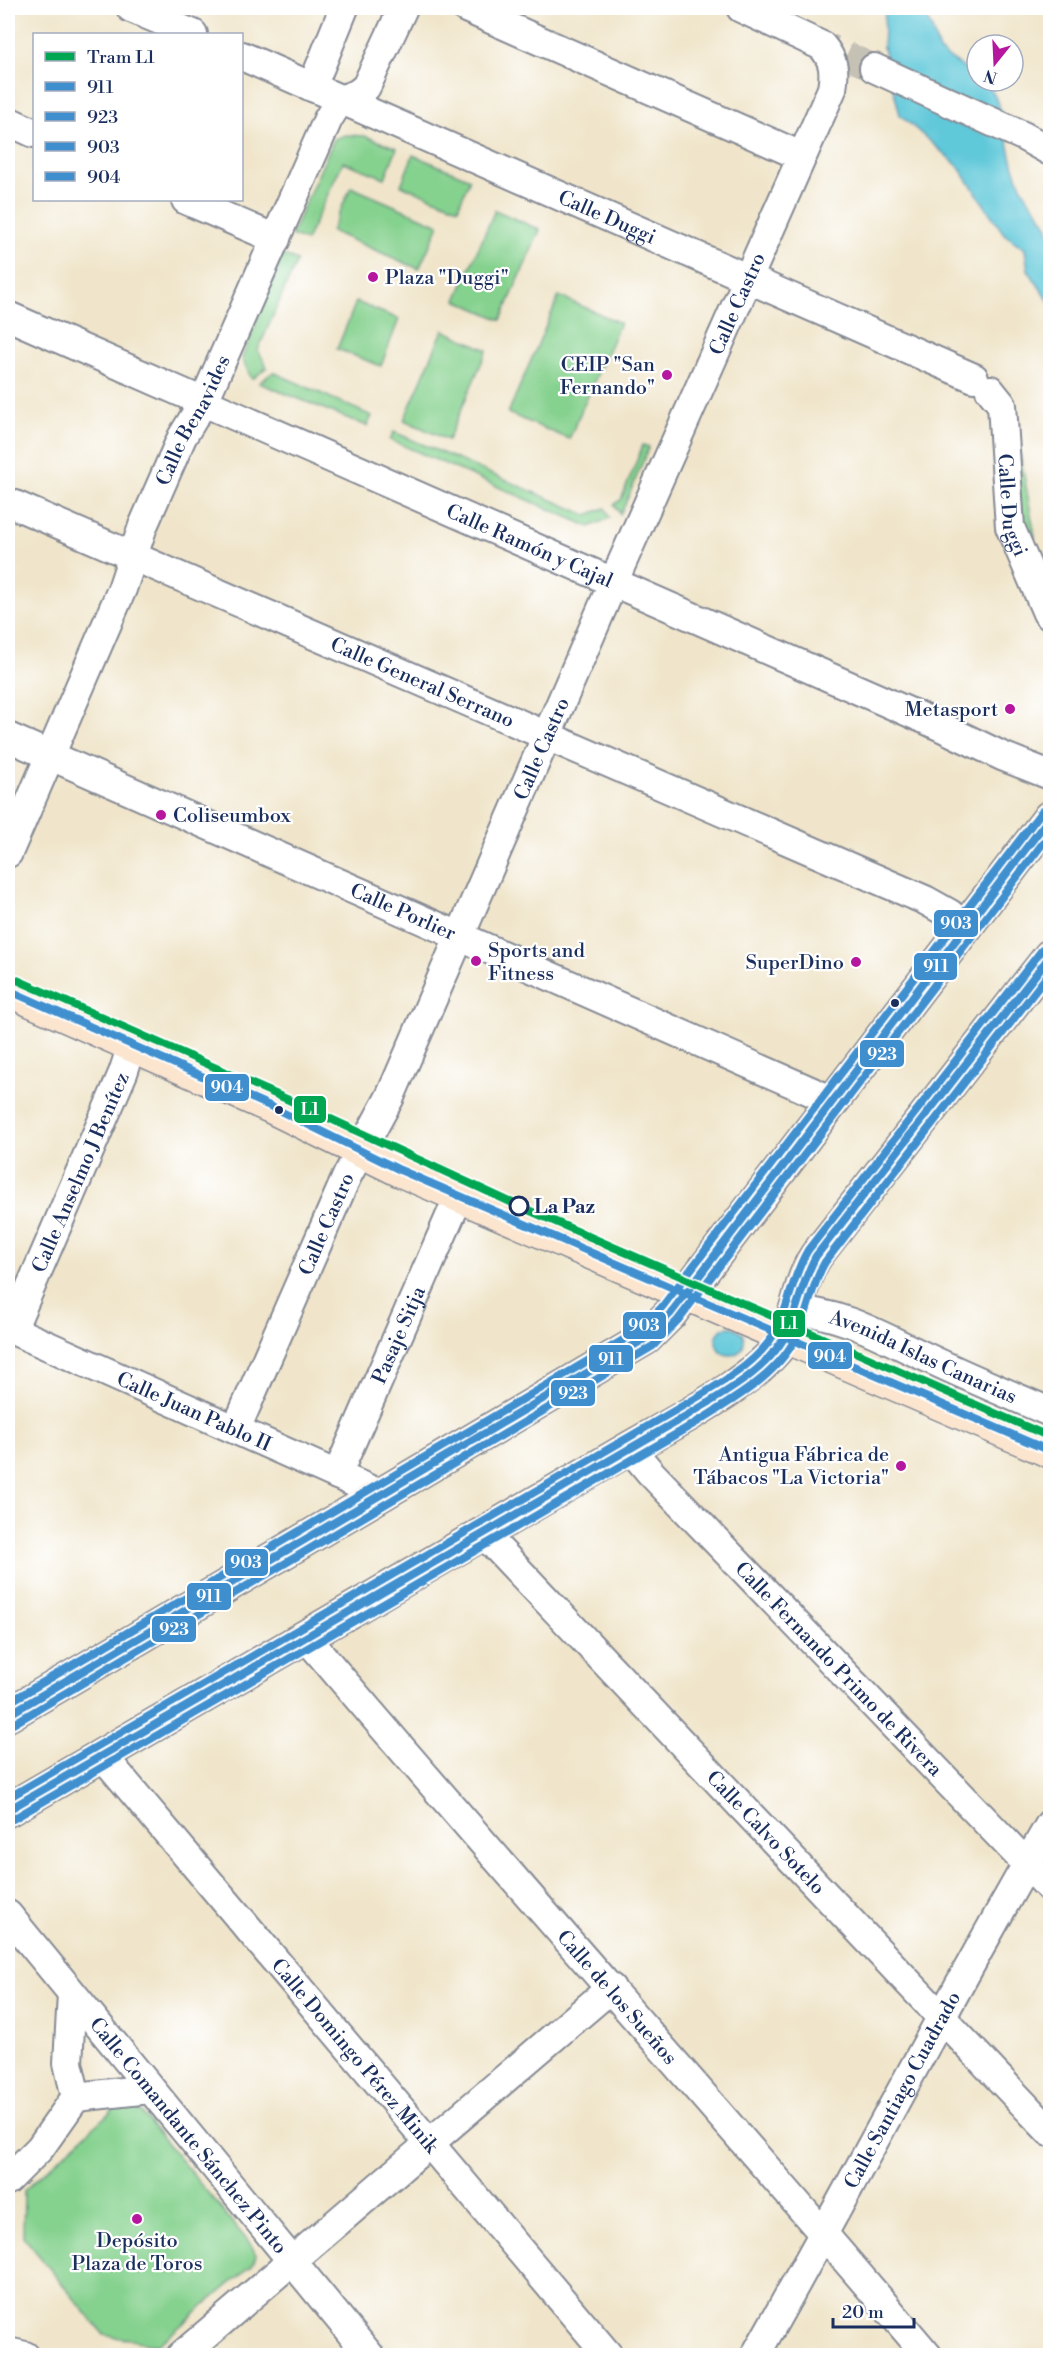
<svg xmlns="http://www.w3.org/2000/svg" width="1058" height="2363" font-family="'Libre Bodoni',serif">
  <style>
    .green { fill: #85d18e; stroke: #508076; stroke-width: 1.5 }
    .water { fill: #5ec8d9; stroke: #3c7c9c; stroke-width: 1.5 }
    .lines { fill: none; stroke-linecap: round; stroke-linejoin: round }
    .street-tunnel { stroke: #c5c1b4; stroke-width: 28; stroke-dasharray: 28 14; stroke-linecap: butt }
    .street-casing { stroke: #868a94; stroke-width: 32 }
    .secondary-casing { stroke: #868a94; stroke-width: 36 }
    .street { stroke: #fff; stroke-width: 28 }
    .secondary { stroke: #fbe5cf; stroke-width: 33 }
    .bus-1-casing { stroke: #fff; stroke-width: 12 }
    .bus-2-casing { stroke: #fff; stroke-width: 12 }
    .bus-3-casing { stroke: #fff; stroke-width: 12 }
    .bus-4-casing { stroke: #fff; stroke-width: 12 }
    .bus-1 { stroke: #3f8fcf; stroke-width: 8 }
    .bus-2 { stroke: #3f8fcf; stroke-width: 8 }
    .bus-3 { stroke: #3f8fcf; stroke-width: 8 }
    .bus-4 { stroke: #3f8fcf; stroke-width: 8 }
    .tram-1-casing { stroke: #fff; stroke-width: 12 }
    .tram-1 { stroke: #00a651; stroke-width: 8 }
    .poi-dot { fill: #b5179e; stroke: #fff; stroke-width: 2 }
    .bus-dot { fill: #1b2f5e; stroke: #fff; stroke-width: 2 }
    .stop-dot { fill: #fff; stroke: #1b2f5e; stroke-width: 3 }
    .labels { text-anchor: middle; stroke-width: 4.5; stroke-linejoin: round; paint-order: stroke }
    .street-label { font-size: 20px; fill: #1b2f5e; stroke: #fff }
    .poi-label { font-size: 20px; fill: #1b2f5e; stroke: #fff; text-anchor: end }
    .stop-label { font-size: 20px; font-weight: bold; fill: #1b2f5e; stroke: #fff; text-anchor: start }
    .line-badge { stroke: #fff; stroke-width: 2 }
    .badge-label { font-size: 16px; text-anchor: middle; font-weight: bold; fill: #fff }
  </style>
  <rect width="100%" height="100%" fill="#fff"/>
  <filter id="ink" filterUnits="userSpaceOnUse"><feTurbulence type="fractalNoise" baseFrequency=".0167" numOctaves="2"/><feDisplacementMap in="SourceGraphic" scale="12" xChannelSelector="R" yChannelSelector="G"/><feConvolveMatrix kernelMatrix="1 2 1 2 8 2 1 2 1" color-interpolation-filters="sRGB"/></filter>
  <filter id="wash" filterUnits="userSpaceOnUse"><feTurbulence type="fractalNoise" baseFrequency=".008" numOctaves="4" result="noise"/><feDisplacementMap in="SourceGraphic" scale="24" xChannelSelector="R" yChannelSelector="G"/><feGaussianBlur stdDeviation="1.35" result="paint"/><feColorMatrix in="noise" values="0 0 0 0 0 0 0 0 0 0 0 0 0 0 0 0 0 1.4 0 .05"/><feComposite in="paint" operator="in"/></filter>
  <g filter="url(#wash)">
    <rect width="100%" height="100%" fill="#f0e5ca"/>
    <g class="green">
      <polygon points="345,135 365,136 397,148 385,178 343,162 306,241 291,235 334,139"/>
      <polygon points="413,155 470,179 458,208 401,185"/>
      <polygon points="351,187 439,225 419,269 331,231"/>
      <polygon points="495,210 540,230 501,320 456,300"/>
      <polygon points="283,255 297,261 258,350 267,367 254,378 251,378 242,358"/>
      <polygon points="559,296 620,323 569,439 508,413"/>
      <polygon points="356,302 399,319 381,366 337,349"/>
      <polygon points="443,330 487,350 448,440 404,420"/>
      <polygon points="273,372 372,416 367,426 259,383"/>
      <polygon points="1013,414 1035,536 1020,538"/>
      <polygon points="394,432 587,515 605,508 610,518 590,527 390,440"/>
      <polygon points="643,445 649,447 624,507 620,514 614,504 621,500"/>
      <polygon points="117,2106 129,2106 141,2112 251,2245 256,2255 252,2265 158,2345 104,2335 23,2236 24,2190"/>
    </g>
    <g class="water">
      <path d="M 885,8 L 919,8 L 931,26 L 939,51 L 977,77 L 977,81 C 1000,81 1007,139 1011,156 C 1014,168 1018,181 1024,191 C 1031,206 1046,217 1050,234 C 1054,249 1050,286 1050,303 L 1028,270 L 1025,249 L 1004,234 L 958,166 L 900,115 L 883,48 Z"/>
      <circle cx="730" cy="1341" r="14"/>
    </g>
  </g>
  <g filter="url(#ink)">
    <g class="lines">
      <polyline class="street-tunnel" points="808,38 874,68"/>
      <g class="street-casing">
        <g id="street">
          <polyline points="131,8 193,34"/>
          <polyline points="466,8 801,156"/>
          <path id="s1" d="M 242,56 L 974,378"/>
          <polyline points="874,68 1023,136 1050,151"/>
          <polyline points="312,87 344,8"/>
          <polyline points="8,121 34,133"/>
          <polyline points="186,200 276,239"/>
          <path id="s2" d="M 8,316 L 929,721 L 1002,756 L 1050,775"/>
          <path id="s3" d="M 990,390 L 1002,405 L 1010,527 L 1047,613 L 1050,616"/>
          <path id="s4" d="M 8,502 L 925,900 L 950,914 L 966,927"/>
          <path id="s5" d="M 8,737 L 833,1101"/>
          <path id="s6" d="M 8,853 L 122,589 L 143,526 L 182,437 L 204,401 L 328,119 L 340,100 L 357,94 L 366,87 L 403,8"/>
          <path id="s7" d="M 794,1310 C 846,1314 882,1337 928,1358 C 968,1377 1010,1395 1050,1412"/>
          <path id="s8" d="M 8,1328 L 382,1495"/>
          <path id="s9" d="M 12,1330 L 123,1073 L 128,1058 L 127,1043"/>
          <path id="s10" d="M 236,1429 L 347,1176 L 390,1097 L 613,583 L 832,89 C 835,71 834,60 822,46 L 741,8"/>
          <path id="s11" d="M 630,1448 L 650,1472 L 1050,1888"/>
          <path id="s12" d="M 337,1475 L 459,1196"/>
          <path id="s13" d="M 483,1533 L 1050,2132"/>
          <path id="s14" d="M 306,1637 C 511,1879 723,2114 928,2356"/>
          <path id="s15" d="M 102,1755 L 609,2356"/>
          <path id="s16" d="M 8,1915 L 370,2356"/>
          <polyline points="72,1994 68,2063 76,2097 150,2089"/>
          <polyline points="8,2180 40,2148 76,2097"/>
          <polyline points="8,2352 25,2356"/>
          <polyline points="181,2356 611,1988"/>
          <path id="s17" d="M 755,2356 C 856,2179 948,1999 1050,1824"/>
        </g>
      </g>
      <g class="secondary-casing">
        <g id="secondary">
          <polyline points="8,990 272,1107 400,1170 1050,1451"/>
          <polyline points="8,1715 646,1338 670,1314 1050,817"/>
          <path d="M 8,1810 L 630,1448 C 671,1424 763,1378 785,1337 C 799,1311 799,1282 816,1256 L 1050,956"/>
        </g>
      </g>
      <use href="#street" class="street"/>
      <use href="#secondary" class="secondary"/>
      <g class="bus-1-casing">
        <g id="bus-1">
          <polyline points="8,1715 646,1338 670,1314 1050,817"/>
          <path d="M 8,1810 L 691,1413 C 726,1392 771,1368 788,1330 C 799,1305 803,1279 816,1256 L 1050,956"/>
        </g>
      </g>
      <g class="bus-2-casing">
        <g id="bus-2">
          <polyline points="13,1724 653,1346 678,1320 1050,834"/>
          <path d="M 13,1819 L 697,1422 C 734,1399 781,1374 799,1331 C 809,1308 812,1284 825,1262 L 1050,972"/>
        </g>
      </g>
      <g class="bus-3-casing">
        <g id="bus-3">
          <polyline points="8,1703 640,1330 662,1307 1042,811"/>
          <path d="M 8,1798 L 686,1404 C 719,1384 764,1361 780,1323 C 790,1299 794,1273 808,1250 L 1042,950"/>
        </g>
      </g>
      <g class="bus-4-casing">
        <polyline id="bus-4" points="8,990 272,1107 400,1170 1050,1451"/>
      </g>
      <use href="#bus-1" class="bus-1"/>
      <use href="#bus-2" class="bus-2"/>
      <use href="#bus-3" class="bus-3"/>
      <use href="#bus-4" class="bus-4"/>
      <g class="tram-1-casing">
        <polyline id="tram-1" points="8,976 307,1108 519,1206 1050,1437"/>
      </g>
      <use href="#tram-1" class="tram-1"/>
    </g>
  </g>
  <g class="poi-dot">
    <circle cx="373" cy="277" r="6"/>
    <circle cx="667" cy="375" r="6"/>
    <circle cx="1010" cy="709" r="6"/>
    <circle cx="161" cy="815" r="6"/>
    <circle cx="476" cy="961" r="6"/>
    <circle cx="856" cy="962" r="6"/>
    <circle cx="901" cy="1466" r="6"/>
    <circle cx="137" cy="2219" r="6"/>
  </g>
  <g class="bus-dot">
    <circle cx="895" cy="1003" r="5"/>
    <circle cx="279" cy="1110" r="5"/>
  </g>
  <circle class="stop-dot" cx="519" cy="1206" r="9"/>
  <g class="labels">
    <g class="street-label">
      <text dy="7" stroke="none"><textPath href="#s1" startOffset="399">Calle Duggi</textPath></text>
      <text dy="7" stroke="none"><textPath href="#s10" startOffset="1232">Calle Castro</textPath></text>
      <text dy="7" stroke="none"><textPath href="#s6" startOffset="471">Calle Benavides</textPath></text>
      <text dy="7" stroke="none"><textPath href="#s3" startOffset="120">Calle Duggi</textPath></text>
      <text dy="7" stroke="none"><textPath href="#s2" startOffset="570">Calle Ramón y Cajal</textPath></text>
      <text dy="7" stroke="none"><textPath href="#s4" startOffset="452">Calle General Serrano</textPath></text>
      <text dy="7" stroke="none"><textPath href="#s10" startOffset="746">Calle Castro</textPath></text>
      <text dy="7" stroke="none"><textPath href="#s5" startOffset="432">Calle Porlier</textPath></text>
      <text dy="7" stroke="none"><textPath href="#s9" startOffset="172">Calle Anselmo J Benítez</textPath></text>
      <text dy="7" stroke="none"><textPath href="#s10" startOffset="224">Calle Castro</textPath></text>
      <text dy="7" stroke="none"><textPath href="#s12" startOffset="153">Pasaje Sitja</textPath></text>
      <text dy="7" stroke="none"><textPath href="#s7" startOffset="138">Avenida Islas Canarias</textPath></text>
      <text dy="7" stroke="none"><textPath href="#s8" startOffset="204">Calle Juan Pablo II</textPath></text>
      <text dy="7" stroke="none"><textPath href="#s11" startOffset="304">Calle Fernando Primo de Rivera</textPath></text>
      <text dy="7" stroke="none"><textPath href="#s13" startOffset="412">Calle Calvo Sotelo</textPath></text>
      <text dy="7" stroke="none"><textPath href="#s14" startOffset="476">Calle de los Sueños</textPath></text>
      <text dy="7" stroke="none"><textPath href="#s15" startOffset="393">Calle Domingo Pérez Minik</textPath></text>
      <text dy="7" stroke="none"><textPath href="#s17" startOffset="304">Calle Santiago Cuadrado</textPath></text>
      <text dy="7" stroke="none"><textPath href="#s16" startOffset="285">Calle Comandante Sánchez Pinto</textPath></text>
    </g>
    <g class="poi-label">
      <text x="385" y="284" text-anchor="start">Plaza "Duggi"</text>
      <text x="655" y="371">CEIP "San<tspan x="655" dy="23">Fernando"</tspan></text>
      <text x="998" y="716">Metasport</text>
      <text x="173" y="822" text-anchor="start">Coliseumbox</text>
      <text x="488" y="957" text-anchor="start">Sports and<tspan x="488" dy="23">Fitness</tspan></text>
      <text x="844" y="969">SuperDino</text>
      <text x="889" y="1461">Antigua Fábrica de<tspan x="889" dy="23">Tábacos "La Victoria"</tspan></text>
      <text x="137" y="2247" text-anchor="middle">Depósito<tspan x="137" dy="23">Plaza de Toros</tspan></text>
    </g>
    <g class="stop-label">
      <text x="534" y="1213">La Paz</text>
    </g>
  </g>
  <g class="line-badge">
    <rect x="933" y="909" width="46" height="29" rx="6" fill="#3f8fcf"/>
    <rect x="913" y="952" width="45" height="29" rx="6" fill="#3f8fcf"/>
    <rect x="859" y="1039" width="46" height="29" rx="6" fill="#3f8fcf"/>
    <rect x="204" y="1073" width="46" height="29" rx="6" fill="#3f8fcf"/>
    <rect x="293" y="1095" width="34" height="29" rx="6" fill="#00a651"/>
    <rect x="772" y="1309" width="34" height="29" rx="6" fill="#00a651"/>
    <rect x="622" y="1311" width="45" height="29" rx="6" fill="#3f8fcf"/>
    <rect x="807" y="1341" width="46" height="29" rx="6" fill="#3f8fcf"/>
    <rect x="588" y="1344" width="46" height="29" rx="6" fill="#3f8fcf"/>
    <rect x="550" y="1379" width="46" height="28" rx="6" fill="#3f8fcf"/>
    <rect x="224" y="1548" width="45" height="29" rx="6" fill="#3f8fcf"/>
    <rect x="186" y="1582" width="46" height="29" rx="6" fill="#3f8fcf"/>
    <rect x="151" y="1615" width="46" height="28" rx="6" fill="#3f8fcf"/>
  </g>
  <g class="badge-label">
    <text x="956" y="929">903</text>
    <text x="936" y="972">911</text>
    <text x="882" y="1060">923</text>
    <text x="227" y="1093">904</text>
    <text x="310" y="1115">L1</text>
    <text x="789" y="1329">L1</text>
    <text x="644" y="1331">903</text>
    <text x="830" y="1362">904</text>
    <text x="611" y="1365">911</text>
    <text x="573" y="1399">923</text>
    <text x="246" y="1568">903</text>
    <text x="209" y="1602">911</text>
    <text x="174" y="1635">923</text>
  </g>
  <rect width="1058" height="2363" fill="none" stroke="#fff" stroke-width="30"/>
  <rect x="33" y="33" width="210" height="168" fill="#ffffff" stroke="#a4acbf" stroke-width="1.5"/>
  <rect x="45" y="52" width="30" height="9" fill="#00a651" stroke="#a4acbf" stroke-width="1.5"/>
  <text x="87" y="63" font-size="18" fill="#1b2f5e">Tram L1</text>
  <rect x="45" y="82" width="30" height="9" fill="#3f8fcf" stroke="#a4acbf" stroke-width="1.5"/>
  <text x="87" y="93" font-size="18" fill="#1b2f5e">911</text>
  <rect x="45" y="112" width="30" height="9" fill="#3f8fcf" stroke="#a4acbf" stroke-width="1.5"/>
  <text x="87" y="123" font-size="18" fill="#1b2f5e">923</text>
  <rect x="45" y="142" width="30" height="9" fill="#3f8fcf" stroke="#a4acbf" stroke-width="1.5"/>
  <text x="87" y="153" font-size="18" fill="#1b2f5e">903</text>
  <rect x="45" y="172" width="30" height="9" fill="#3f8fcf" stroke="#a4acbf" stroke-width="1.5"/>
  <text x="87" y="183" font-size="18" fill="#1b2f5e">904</text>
  <g transform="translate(995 63) rotate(198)"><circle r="28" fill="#ffffff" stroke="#a4acbf" stroke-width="1.5"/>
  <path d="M0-4.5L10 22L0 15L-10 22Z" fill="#b5179e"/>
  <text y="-9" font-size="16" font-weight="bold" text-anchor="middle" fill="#1b2f5e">N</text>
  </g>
  <path d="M833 2318v9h81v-9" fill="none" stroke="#1b2f5e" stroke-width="3"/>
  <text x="842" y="2318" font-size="18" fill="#1b2f5e" stroke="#ffffff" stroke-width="4.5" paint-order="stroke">20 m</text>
</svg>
